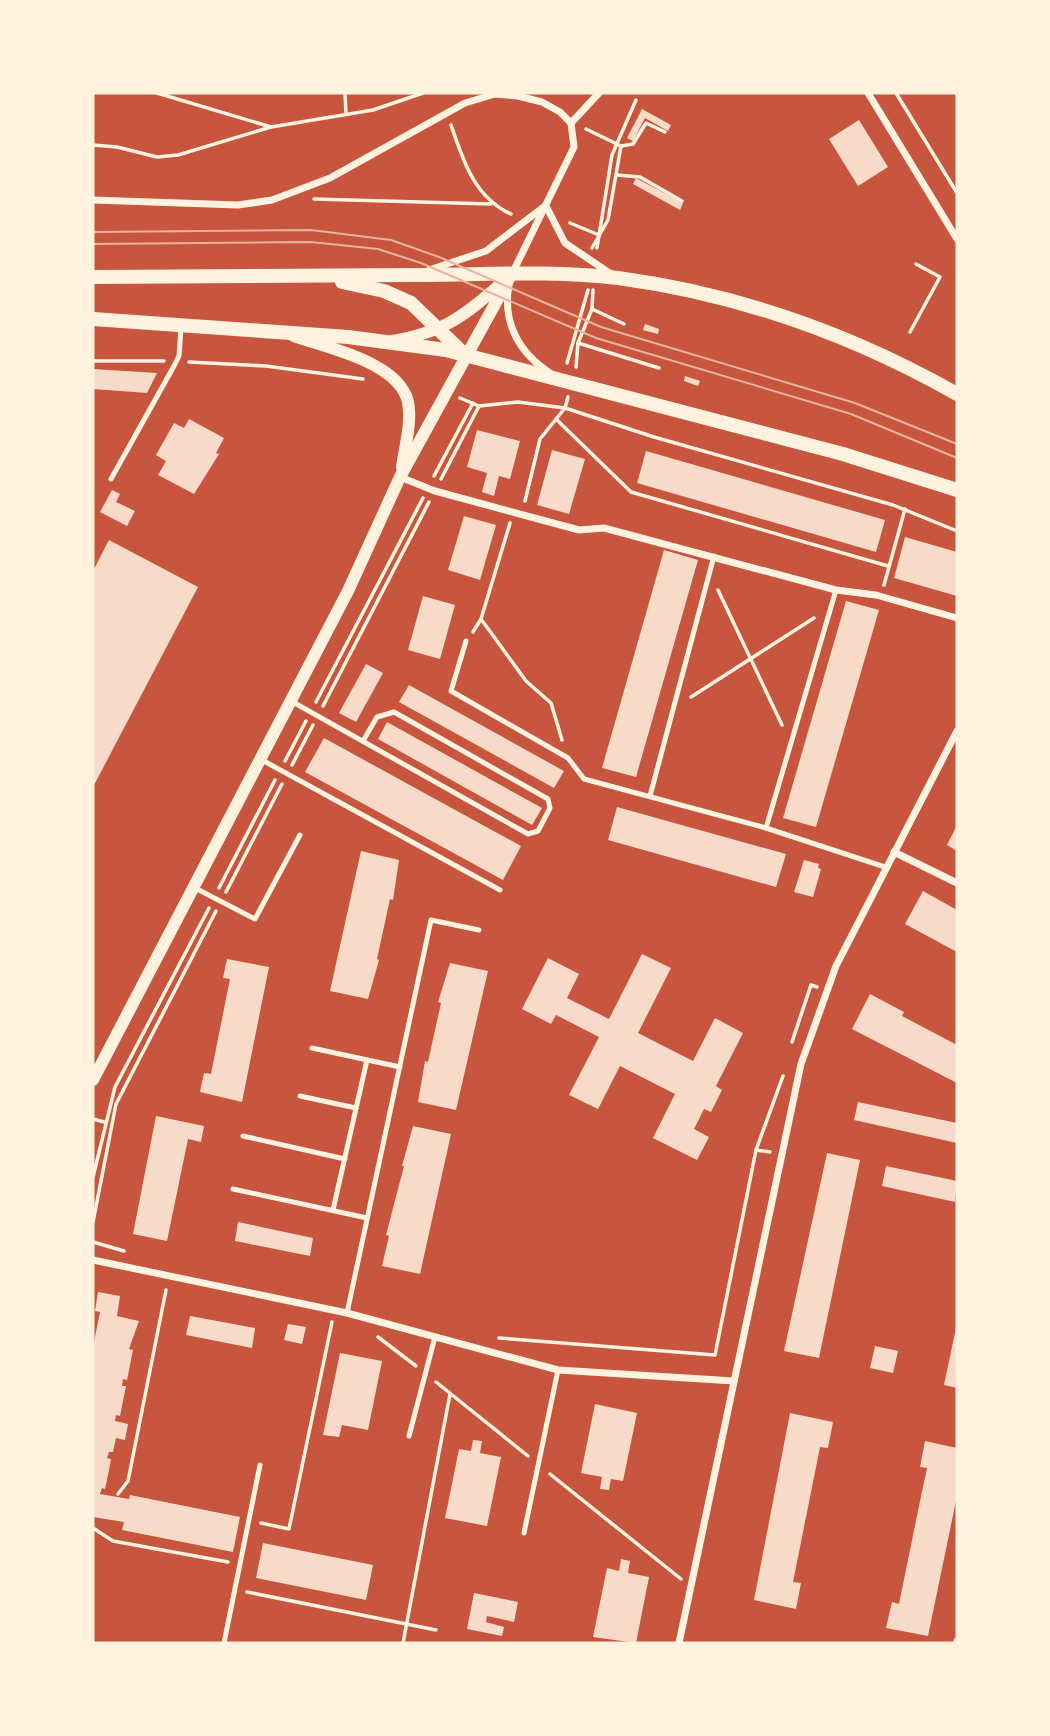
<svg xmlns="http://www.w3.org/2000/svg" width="1050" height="1736" font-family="'Open Sans',sans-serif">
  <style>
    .building { fill: #f7dbc8 }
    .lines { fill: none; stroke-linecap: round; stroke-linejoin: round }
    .path { stroke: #fff3e0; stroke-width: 3.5 }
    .service { stroke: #fff3e0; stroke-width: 5 }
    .minor { stroke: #fff3e0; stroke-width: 7 }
    .tertiary { stroke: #fff3e0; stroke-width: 12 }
    .secondary { stroke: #fff3e0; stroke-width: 14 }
    .tram { stroke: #e9b49f; stroke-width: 2 }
  </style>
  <rect width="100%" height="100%" fill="#c8553d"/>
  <g class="building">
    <polygon points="642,109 671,125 668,131 645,118 633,141 627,138"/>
    <polygon points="859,120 888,167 858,186 829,139"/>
    <polygon points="636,178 683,203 680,210 633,184"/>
    <polygon points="645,324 659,329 658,334 643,330"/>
    <polygon points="93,369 157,373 147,393 93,389"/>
    <polygon points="685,376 700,381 698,386 684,381"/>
    <polygon points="189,419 224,438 216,453 219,454 194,494 158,475 166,461 156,455 174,423 184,428"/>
    <polygon points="477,430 520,441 510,479 499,476 494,496 482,492 487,473 467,467"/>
    <polygon points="552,450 585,459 569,514 537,505"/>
    <polygon points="646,451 885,520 876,552 637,483"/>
    <polygon points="112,490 120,494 116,502 135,511 127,526 100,512"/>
    <polygon points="464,516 496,525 480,580 448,570"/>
    <polygon points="905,537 957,552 957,596 894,578"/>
    <polygon points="109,540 198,587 93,787 93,571"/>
    <polygon points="664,550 698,560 636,777 602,768"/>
    <polygon points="423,596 455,605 440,659 408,650"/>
    <polygon points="846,601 879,610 816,827 783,818"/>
    <polygon points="366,664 383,673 356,722 339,713"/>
    <polygon points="409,685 564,771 554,788 399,702"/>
    <polygon points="387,722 542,808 532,825 378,739"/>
    <polygon points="324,738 521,846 503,880 305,772"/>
    <polygon points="617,807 786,854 776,887 608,840"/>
    <polygon points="957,825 957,851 947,845"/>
    <polygon points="361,851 399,860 393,900 390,899 377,959 379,960 368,999 330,991"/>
    <polygon points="804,860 819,864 818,868 821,869 813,897 794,892"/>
    <polygon points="923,891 957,910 957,952 905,924"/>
    <polygon points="642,954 671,968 638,1033 693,1061 715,1018 743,1033 716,1086 722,1090 711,1112 704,1109 694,1129 709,1137 697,1160 653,1138 675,1094 620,1066 598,1109 569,1095 599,1037 556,1015 551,1024 522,1009 548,958 579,974 567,998 609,1019"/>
    <polygon points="227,959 269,967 242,1102 200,1092 204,1073 211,1074 230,979 223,978"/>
    <polygon points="450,963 488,971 456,1110 418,1102 425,1061 428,1062 441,1003 438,1002"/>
    <polygon points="870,994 904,1012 902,1016 957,1045 957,1083 852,1029"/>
    <polygon points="858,1102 957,1123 957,1143 854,1120"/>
    <polygon points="156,1116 204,1126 201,1142 188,1139 167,1241 133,1234"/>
    <polygon points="413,1126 451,1134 420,1274 382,1266 389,1236 386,1235 404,1166 402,1166"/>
    <polygon points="827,1153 860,1160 819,1358 784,1351"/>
    <polygon points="886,1166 957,1181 955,1202 882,1186"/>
    <polygon points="238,1222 313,1238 310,1256 235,1241"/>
    <polygon points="98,1292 120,1296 117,1316 139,1321 129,1349 133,1350 127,1380 123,1379 122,1386 126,1386 120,1416 116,1415 115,1421 128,1424 125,1440 116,1438 113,1452 109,1452 107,1458 111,1459 108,1475 105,1489 102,1488 100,1494 129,1499 130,1495 240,1517 233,1552 122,1530 124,1522 93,1517 93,1347 100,1312 95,1311"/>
    <polygon points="190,1316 255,1328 252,1348 186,1335"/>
    <polygon points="288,1324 306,1327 302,1344 284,1340"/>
    <polygon points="956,1328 957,1328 957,1388 944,1385"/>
    <polygon points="875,1346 898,1351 893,1373 870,1368"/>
    <polygon points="340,1353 382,1361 368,1430 342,1425 339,1437 323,1435"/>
    <polygon points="595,1404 637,1413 623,1481 611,1479 609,1490 600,1489 602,1477 581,1473"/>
    <polygon points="790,1413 833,1422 828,1448 820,1447 793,1582 801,1583 796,1609 754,1600"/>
    <polygon points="473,1440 482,1441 480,1453 501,1457 487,1526 445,1518 459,1449 471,1451"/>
    <polygon points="925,1441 957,1448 957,1496 928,1636 886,1628 892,1602 899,1604 919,1506 927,1468 920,1467"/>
    <polygon points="263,1543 373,1565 366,1600 256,1578"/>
    <polygon points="621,1559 630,1561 628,1573 649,1577 636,1643 593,1637 607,1568 619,1571"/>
    <polygon points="474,1593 518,1602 514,1622 487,1616 486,1622 504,1627 502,1636 467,1629"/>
  </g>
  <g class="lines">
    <g class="path">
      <polyline points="157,93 271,127"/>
      <polyline points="345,93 346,114"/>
      <polyline points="896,93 957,193"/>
      <path d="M 451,125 C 463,160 474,197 511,214"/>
      <polyline points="586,129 621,146 608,220 592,248"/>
      <polyline points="93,145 117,147 157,157 178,155 271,127 373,110 423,93"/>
      <polyline points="621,146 633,144 646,123 665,132"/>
      <polyline points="617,175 640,177 682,201"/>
      <polyline points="314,199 491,204"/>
      <polyline points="570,223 599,235"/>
      <polyline points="597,248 612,155 636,100"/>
      <polyline points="592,309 624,324"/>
      <polyline points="910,332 940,277 916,264"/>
      <polyline points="578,343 659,368"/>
      <polyline points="93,361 164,361"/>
      <polyline points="189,362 266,366 363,379"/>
      <polyline points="567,363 588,290"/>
      <polyline points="576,367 578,343 592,309 593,290"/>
      <polyline points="460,398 479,406 518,402 565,408 654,437 893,505 957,531"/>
      <polyline points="556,419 631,492 888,566"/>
      <polyline points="434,476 473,403"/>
      <polyline points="441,479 479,406"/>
      <polyline points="525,501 540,439 565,408 568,397"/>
      <polyline points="510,523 481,619 526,681 551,703 562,740"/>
      <polyline points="884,585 905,509"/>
      <polyline points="718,590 782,725"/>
      <polyline points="473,632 481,619"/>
      <polyline points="691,697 814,618"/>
      <polyline points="316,702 423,498"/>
      <polyline points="323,706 429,502"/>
      <polyline points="285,761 306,721"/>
      <polyline points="292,765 313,725"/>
      <polyline points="219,888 275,780"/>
      <polyline points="226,892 282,784"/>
      <polyline points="792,1042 811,985 817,987"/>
      <polyline points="93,1119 104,1122"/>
      <polyline points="756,1150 783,1076"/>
      <polyline points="93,1177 115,1087 209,908"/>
      <polyline points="93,1222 116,1104 216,911"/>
      <polyline points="93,1242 124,1251"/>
      <polyline points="378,1337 416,1366"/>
      <polyline points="499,1338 715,1355 756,1150 770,1152"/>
      <polyline points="436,1382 528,1456"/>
      <polyline points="550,1474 681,1579"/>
      <polyline points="118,1494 128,1481 166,1290"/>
      <polyline points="261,1523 289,1529 332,1322"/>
      <polyline points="93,1528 113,1541 228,1562"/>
      <polyline points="247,1592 436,1630"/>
      <polyline points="403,1643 450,1394"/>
    </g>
    <g class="service">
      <polyline points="111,479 174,366 179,356 181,328"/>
      <polyline points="466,641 451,691 568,758 584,779 766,828 885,867"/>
      <polyline points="291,701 528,834 538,831 550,808 548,799 394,712 377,717 363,741"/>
      <polyline points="262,760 500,890"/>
      <polyline points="650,796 714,556"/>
      <polyline points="766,828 836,590"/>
      <polyline points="195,888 255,919 300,835"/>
      <polyline points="312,1048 400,1067"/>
      <polyline points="300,1096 356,1108"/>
      <polyline points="243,1136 345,1159"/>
      <polyline points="233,1189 367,1218"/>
      <polyline points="333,1210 367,1060"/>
      <polyline points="347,1313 431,920 479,930"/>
      <polyline points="409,1436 435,1337"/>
      <polyline points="524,1533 558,1370"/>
      <polyline points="224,1643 260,1465"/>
    </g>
    <g class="minor">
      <polyline points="868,93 957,239"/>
      <polyline points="571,123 599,93"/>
      <polyline points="93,200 238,205 272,200 330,178 465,103 495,94 518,96 542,102 560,112 571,123 574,147 512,274"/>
      <polyline points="546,206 565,243 611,274"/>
      <polyline points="429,270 486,251 545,206"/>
      <path d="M 509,285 C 502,322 519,353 550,373"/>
      <polyline points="400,477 435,491 579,530 604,528 836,590 876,595 957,618"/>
      <polyline points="894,852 957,883"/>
      <polyline points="93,1260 347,1313 558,1370 734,1381"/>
      <polyline points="679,1643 801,1064 836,966 957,731"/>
      <polyline points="957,1643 957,1641"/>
    </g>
    <g class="tertiary">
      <path d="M 294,336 C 327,348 399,362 408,402 C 412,422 405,446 402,467"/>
      <path d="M 392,341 C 445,332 464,316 503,282"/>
      <polyline points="93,1080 348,591 400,477 511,275"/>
    </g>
    <g class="secondary">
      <path d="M 93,277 C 199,276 305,276 411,275 C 479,275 550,270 618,278 C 737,294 853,335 957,394"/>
      <polyline points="342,282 384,291 411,303 463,353"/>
      <polyline points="93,319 348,337 446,350 843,454 957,490"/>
    </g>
    <g class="tram">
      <polyline points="93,232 311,230 391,240 439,257 601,327 855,403 957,444"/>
      <polyline points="93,244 311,242 378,249 421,263 596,338 851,414 957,458"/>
    </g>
  </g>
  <rect width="1050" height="1736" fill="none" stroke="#fff3e0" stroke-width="189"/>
</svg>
